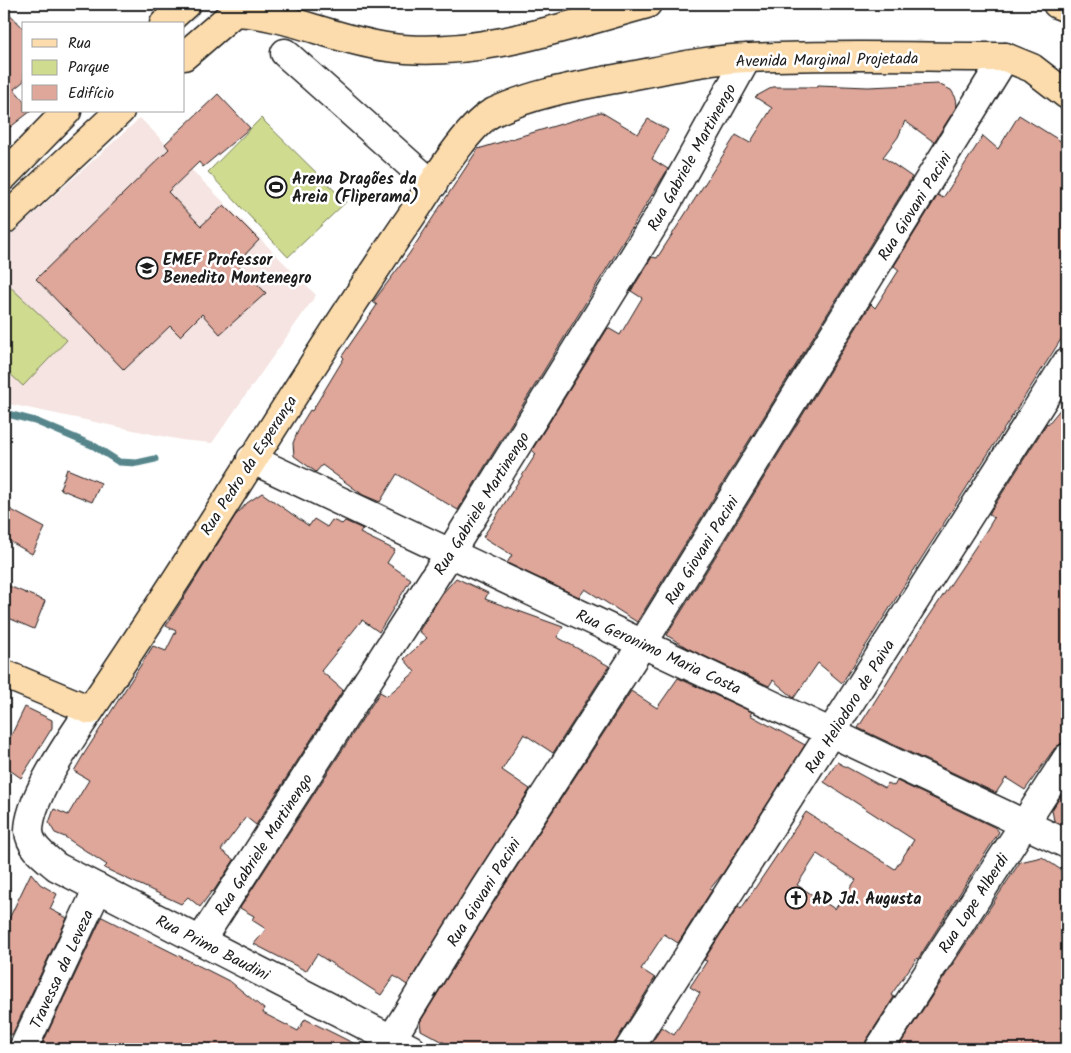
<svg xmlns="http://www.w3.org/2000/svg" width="1071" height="1053" font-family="Kalam,sans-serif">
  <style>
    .built { fill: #f5e4e1 }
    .green { fill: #cfdc90; stroke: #767c56 }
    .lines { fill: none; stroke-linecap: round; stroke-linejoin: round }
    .stream { stroke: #56868c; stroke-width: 7 }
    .building { fill: #dfa69a; stroke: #1c1c1c; fill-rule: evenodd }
    .minor-casing { stroke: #1c1c1c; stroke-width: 31 }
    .major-casing { stroke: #1c1c1c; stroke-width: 31 }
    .highway-casing { stroke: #1c1c1c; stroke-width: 31 }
    .minor { stroke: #fff; stroke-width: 28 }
    .major { stroke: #fcdcac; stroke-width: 28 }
    .highway { stroke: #fcdcac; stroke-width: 28 }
    .labels { text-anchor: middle; stroke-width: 5; stroke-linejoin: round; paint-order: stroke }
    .street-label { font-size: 16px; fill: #1c1c1c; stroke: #fff }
    .poi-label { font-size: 16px; font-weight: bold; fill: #1c1c1c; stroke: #fff; text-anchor: start }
  </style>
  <rect width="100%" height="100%" fill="#fff"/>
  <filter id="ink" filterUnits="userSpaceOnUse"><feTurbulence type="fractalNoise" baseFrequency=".02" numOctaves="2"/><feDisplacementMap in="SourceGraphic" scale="10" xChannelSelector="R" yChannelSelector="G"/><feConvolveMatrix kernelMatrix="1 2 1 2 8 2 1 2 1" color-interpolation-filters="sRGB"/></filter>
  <g filter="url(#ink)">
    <polygon class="built" points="140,118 316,295 212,443 181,440 4,403 4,241"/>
    <g class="green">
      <polygon points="261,118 346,202 288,257 208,172"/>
      <polygon points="4,281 67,340 23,386 4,368"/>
    </g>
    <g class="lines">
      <polyline class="stream" points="4,413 35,421 94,446 119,462 137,463 155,459"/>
    </g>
    <g class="building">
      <polygon points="4,8 24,29 24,81 14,89 24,101 24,111 31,111 4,132"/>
      <polygon points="938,84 951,90 956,98 957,106 934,142 905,121 898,137 883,157 912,177 637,622 585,589 579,597 507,563 512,555 483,537 536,454 532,450 608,328 620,335 642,298 631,291 652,257 657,258 736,135 750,143 772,108 755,97 773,87 817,87 818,85 868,87"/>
      <polygon points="218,94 250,128 203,167 199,162 168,192 201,226 224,205 259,240 237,263 266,293 220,334 202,314 180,336 170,326 124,370 36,279 169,149 165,144"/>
      <polygon points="601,112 638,134 648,119 668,130 652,159 668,169 458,510 397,474 380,502 363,495 322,465 316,472 294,456 293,443 300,426 310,410 312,411 344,358 342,356 377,305 373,302 409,254 478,149"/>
      <polygon points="1019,115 1067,145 1067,330 842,683 818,663 794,698 773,680 769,686 689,649 668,636 667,635 871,304 875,308 899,270 894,266 938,195 943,198 983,136 998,149"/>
      <polygon points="1067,401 1067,742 1060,744 1054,749 1025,790 1006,778 996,793 858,728 916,636 986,531 994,518 989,514 1047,423 1048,424"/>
      <polygon points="67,469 101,483 92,502 60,489"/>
      <polygon points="262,493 309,526 314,519 327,527 332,520 342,524 345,521 363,529 360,533 395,550 387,563 411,579 379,632 362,620 321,671 343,690 256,825 246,817 221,850 234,860 213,892 212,891 200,907 188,897 181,904 104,868 107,865 65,837 55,833 49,823 54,809 68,815 89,780 74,771 84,754 153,646 166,651 176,631 166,626 235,516 247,503"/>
      <polygon points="4,506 45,528 32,554 4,538"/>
      <polygon points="456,578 488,593 485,599 563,627 557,637 609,666 553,753 524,734 502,770 530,789 407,985 394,976 381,995 317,954 306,971 254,944 266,929 252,920 254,916 240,908 380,692 387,696 415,672 404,659 427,638 419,631 442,594"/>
      <polygon points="4,584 45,601 34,629 4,616"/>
      <polygon points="678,678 752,712 750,715 805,745 723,873 710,889 712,890 678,943 664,934 641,969 655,978 616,1041 614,1049 456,1049 421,1030 420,1022 497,897 631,691 657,708"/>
      <polygon points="25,707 52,720 52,728 21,778 4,766 4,750"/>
      <path d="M 837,762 L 885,788 L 888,783 L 894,786 L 897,781 L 996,828 L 999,832 L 918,959 L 917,958 L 891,995 L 894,997 L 866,1041 L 864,1049 L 647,1049 L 662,1027 L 674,1035 L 700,993 L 690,987 L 707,961 L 704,960 L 738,907 L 741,909 L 806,812 L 895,869 L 914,840 L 824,782 ZM 817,854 L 856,880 L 835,909 L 797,885 Z"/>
      <polygon points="1067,786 1067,827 1054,821 1052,810"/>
      <polygon points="1042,857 1067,874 1067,1049 897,1049 1020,862"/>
      <polygon points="31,873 40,884 57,894 50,909 67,918 12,1035 4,1031 4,929"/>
      <polygon points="102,917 231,982 264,1009 263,1013 298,1031 305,1019 365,1049 40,1049"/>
    </g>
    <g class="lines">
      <g class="minor-casing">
        <g id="minor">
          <polyline points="285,53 433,185"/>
          <polyline points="251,459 1067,844"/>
          <path d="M 90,710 C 72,738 29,797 29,831 C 30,847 45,857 57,867 L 411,1049"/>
          <polyline points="201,940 450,553 664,208 747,58"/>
          <polyline points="391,1040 484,889 643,643 1005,57"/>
          <polyline points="23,1049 98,888"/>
          <polyline points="629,1049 1067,362"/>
          <polyline points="879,1049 1067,758"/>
        </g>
      </g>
      <g class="major-casing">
        <g id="major">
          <polyline points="164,24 186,4"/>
          <polyline points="184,56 244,4"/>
          <polyline points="4,176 67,111"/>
          <polyline points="4,220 120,111"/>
          <path d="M 4,674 L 90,710 C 201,549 299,379 410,218 C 428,192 467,124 494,112 C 534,93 578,86 620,78 C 663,70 707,59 750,58 C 835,54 920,57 1005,57 L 1032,68 L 1067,95"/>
        </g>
      </g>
      <g class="highway-casing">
        <g id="highway">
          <polyline points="1057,4 1067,8"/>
          <path d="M 235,12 C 287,14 335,40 387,47 C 472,60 566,26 647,4"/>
        </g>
      </g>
      <use href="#minor" class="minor"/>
      <use href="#major" class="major"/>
      <use href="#highway" class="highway"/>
    </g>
  </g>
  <defs>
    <g id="stadium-ring" transform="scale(1.125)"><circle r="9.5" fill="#fff" stroke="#1c1c1c" stroke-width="1.5"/><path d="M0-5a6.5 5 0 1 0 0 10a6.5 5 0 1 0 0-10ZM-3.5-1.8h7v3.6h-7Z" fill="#1c1c1c"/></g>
    <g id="school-ring" transform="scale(1.125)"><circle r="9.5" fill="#fff" stroke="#1c1c1c" stroke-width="1.5"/><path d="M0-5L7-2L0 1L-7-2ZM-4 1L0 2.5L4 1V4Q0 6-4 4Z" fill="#1c1c1c"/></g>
    <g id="church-ring" transform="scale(1.125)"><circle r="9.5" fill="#fff" stroke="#1c1c1c" stroke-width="1.5"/><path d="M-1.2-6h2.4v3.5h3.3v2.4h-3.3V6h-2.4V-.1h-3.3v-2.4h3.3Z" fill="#1c1c1c"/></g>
  </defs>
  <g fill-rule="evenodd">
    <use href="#stadium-ring" x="276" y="187"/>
    <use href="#school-ring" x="147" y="268"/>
    <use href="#church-ring" x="796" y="898"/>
  </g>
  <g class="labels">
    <g class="street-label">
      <text transform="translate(827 59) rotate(-1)" y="6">Avenida Marginal Projetada</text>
      <text transform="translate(691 157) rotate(-61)" y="6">Rua Gabriele Martinengo</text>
      <text transform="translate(914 206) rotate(-58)" y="6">Rua Giovani Pacini</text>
      <text transform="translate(248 465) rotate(-57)" y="6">Rua Pedro da Esperança</text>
      <text transform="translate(481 503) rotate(-58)" y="6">Rua Gabriele Martinengo</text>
      <text transform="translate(701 550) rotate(-58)" y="6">Rua Giovani Pacini</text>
      <text transform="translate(659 651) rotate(25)" y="6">Rua Geronimo Maria Costa</text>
      <text transform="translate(849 706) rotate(-58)" y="6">Rua Heliodoro de Paiva</text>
      <text transform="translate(263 844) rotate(-57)" y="6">Rua Gabriele Martinengo</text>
      <text transform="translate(483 892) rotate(-58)" y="6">Rua Giovani Pacini</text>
      <text transform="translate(973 903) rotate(-57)" y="6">Rua Lope Alberdi</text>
      <text transform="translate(213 947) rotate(27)" y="6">Rua Primo Baudini</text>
      <text transform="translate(61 969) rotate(-65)" y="6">Travessa da Leveza</text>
    </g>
    <g class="poi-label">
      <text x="292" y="184">Arena Dragões da<tspan x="292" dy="18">Areia (Fliperama)</tspan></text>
      <text x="163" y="265">EMEF Professor<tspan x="163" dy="18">Benedito Montenegro</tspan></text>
      <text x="812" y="904">AD Jd. Augusta</text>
    </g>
  </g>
  <rect width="1071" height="1053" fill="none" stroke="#fff" stroke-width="20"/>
  <rect x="10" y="10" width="1051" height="1033" fill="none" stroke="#1c1c1c" stroke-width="2" filter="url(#ink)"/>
  <rect x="22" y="22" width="162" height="90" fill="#ffffff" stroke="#a4a4a4"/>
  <rect x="32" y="39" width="25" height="8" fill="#fcdcac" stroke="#a4a4a4"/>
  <text x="68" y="48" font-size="15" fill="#1c1c1c">Rua</text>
  <rect x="32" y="60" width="25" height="15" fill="#cfdc90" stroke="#a4a4a4"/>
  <text x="68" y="72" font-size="15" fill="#1c1c1c">Parque</text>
  <rect x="32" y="85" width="25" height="15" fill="#dfa69a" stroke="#a4a4a4"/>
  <text x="68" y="98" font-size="15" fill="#1c1c1c">Edifício</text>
</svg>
